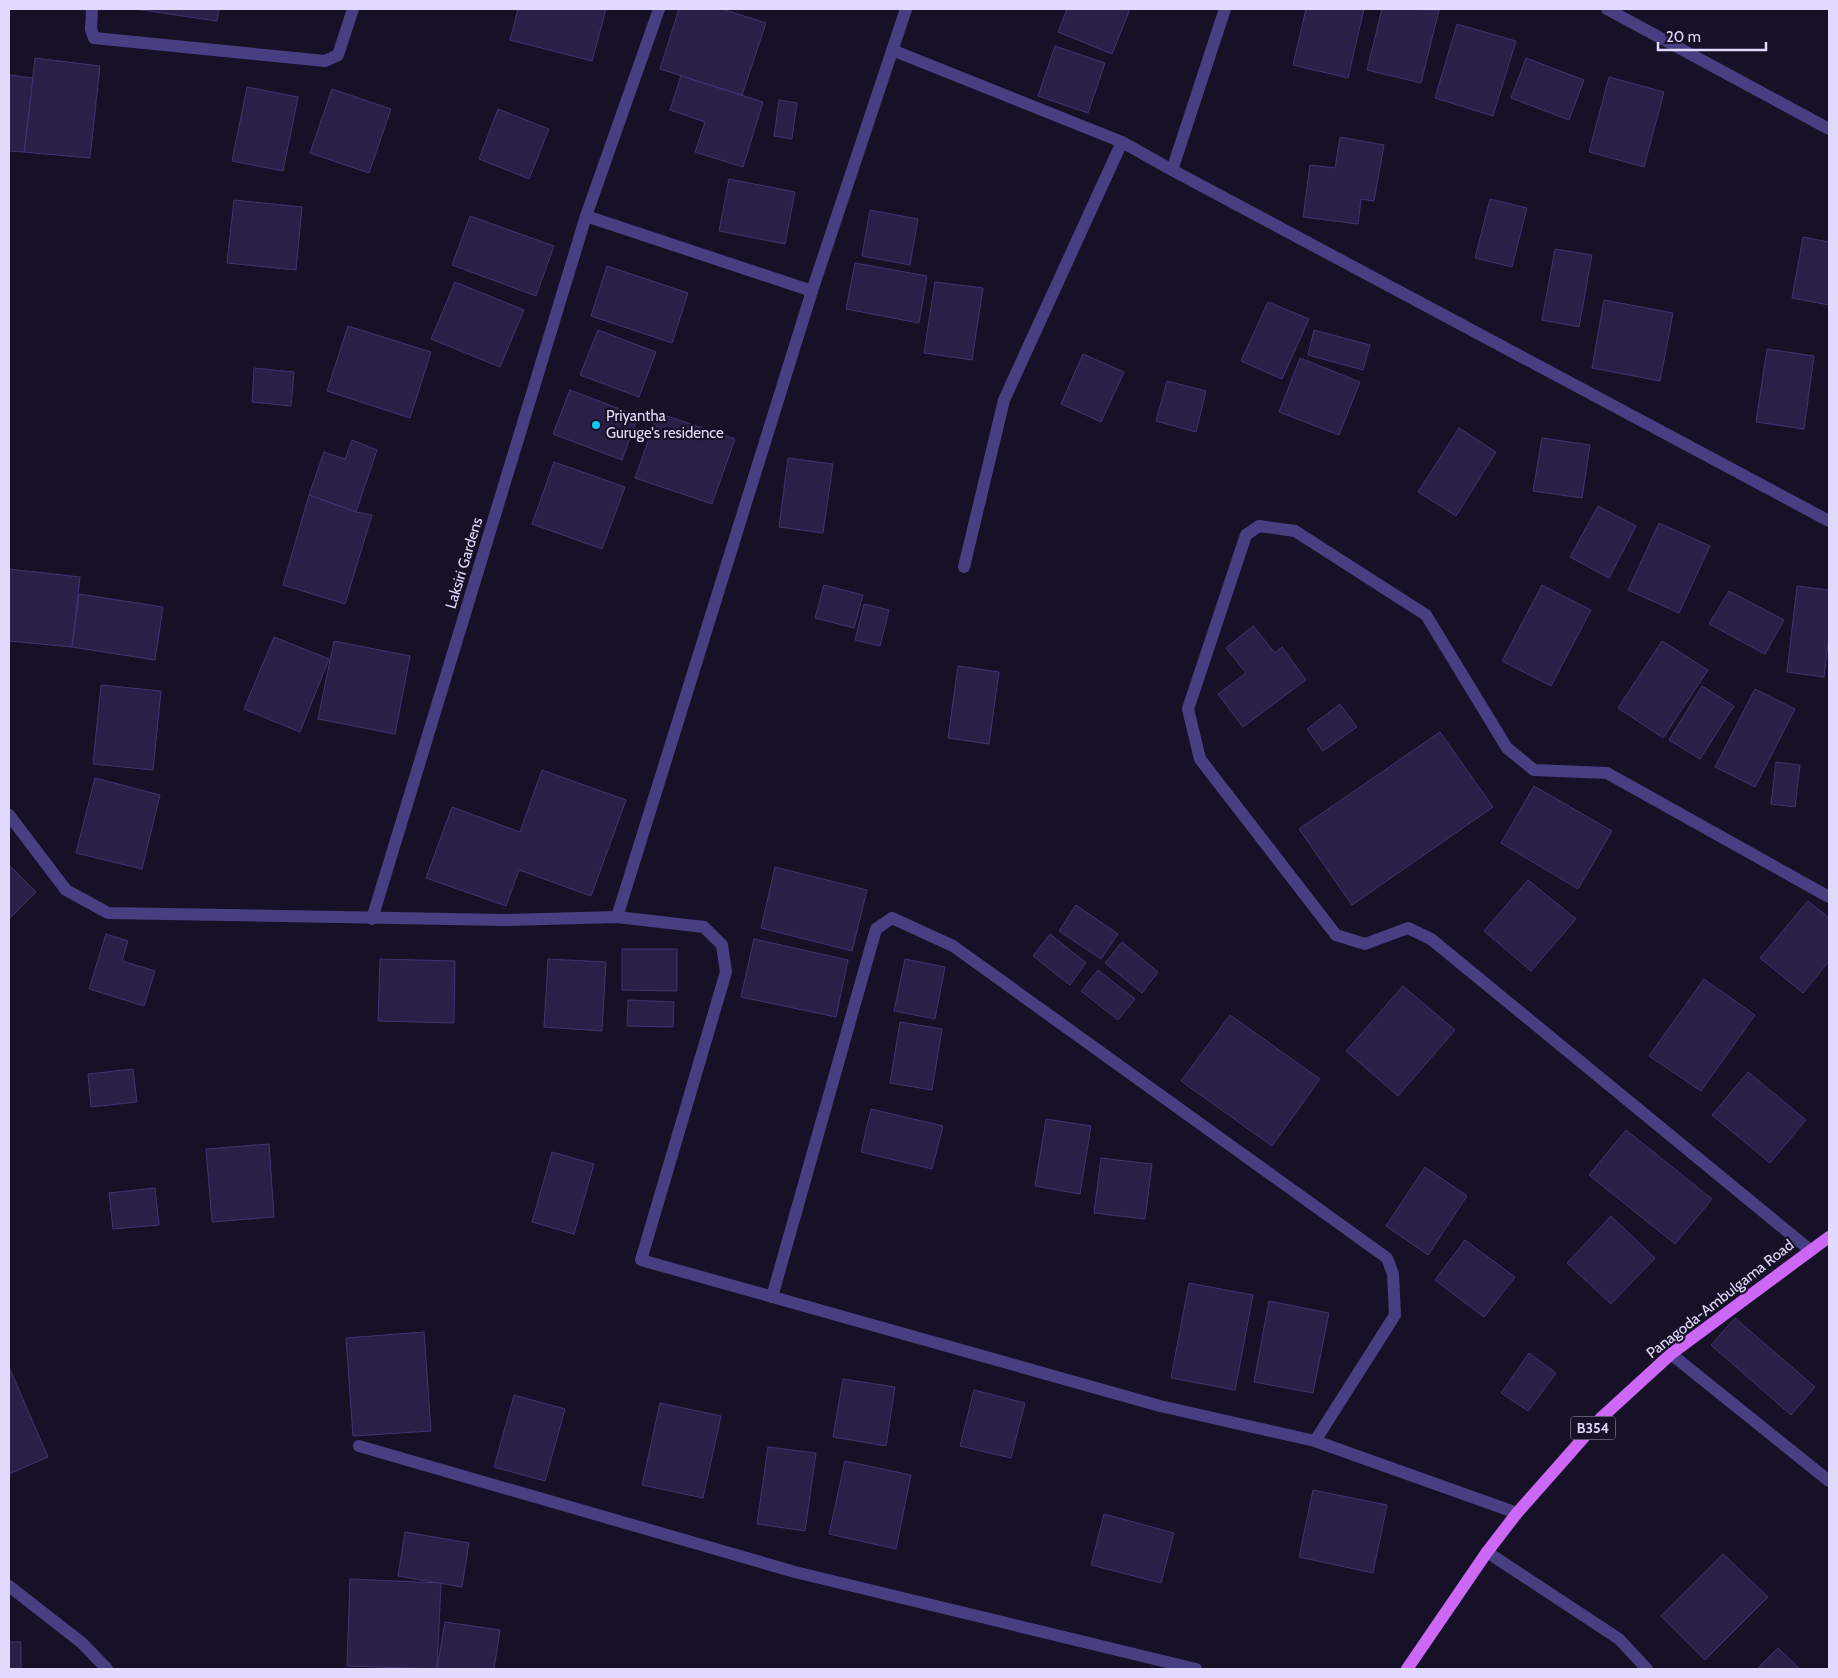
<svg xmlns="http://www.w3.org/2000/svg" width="1838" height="1678" font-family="Cabin,sans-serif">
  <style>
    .building { fill: #2a1f47; stroke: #443271 }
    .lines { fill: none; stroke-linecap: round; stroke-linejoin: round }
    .street { stroke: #483f83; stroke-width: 12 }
    .primary { stroke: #cd68f6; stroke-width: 12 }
    .poi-dot { fill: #12c7f1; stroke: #171127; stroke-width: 2 }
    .labels { text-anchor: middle; stroke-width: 4.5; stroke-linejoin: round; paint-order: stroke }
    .shield { fill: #171127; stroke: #a49ebd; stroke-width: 1 }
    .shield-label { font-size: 14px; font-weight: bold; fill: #e1dafd }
    .poi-label { font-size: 15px; fill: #e1dafd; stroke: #171127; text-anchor: start }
    .street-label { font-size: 15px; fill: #e1dafd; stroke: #171127 }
  </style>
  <rect width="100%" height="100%" fill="#171127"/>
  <g class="building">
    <polygon points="135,9 219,9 217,21"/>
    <polygon points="518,9 606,9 592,61 510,40"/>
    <polygon points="679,9 722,9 766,23 742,95 660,69"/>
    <polygon points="1067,9 1130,9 1112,54 1058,32"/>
    <polygon points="1306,9 1364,9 1348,78 1293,65"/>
    <polygon points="1382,9 1439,10 1421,83 1367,70"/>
    <polygon points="1457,24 1516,41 1493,116 1435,98"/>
    <polygon points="1055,46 1105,63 1088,113 1038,96"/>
    <polygon points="35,58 100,66 90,158 24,152"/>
    <polygon points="1526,58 1584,80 1569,120 1511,98"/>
    <polygon points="9,75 33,78 24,152 9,151"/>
    <polygon points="681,76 763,102 743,167 695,152 705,122 670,110"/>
    <polygon points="1609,77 1664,92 1644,167 1589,152"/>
    <polygon points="247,87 298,97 283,171 232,161"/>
    <polygon points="332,89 391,109 369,173 310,153"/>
    <polygon points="779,100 797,103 792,139 774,136"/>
    <polygon points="498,109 549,129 529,179 479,159"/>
    <polygon points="1340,137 1384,145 1374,201 1361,199 1358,224 1303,217 1310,165 1335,168"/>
    <polygon points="729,179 795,192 785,244 719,231"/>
    <polygon points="1490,199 1527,208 1512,267 1475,258"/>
    <polygon points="234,200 302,207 296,270 227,263"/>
    <polygon points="870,210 918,219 910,265 862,256"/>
    <polygon points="470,216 554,246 536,296 452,265"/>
    <polygon points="1803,237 1829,242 1829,305 1792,298"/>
    <polygon points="1555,249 1592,255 1579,327 1542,320"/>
    <polygon points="855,263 927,276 919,323 846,309"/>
    <polygon points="607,266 688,293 672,343 591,316"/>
    <polygon points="455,282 524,310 500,367 431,339"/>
    <polygon points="935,282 983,288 972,360 924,353"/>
    <polygon points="1604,300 1673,313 1660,381 1592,368"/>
    <polygon points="1268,302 1309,319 1282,379 1241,361"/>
    <polygon points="348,326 431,352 410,418 327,391"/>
    <polygon points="598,330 656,352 639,397 580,375"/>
    <polygon points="1314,330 1370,345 1363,370 1308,355"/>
    <polygon points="1767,349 1814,356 1804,429 1756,422"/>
    <polygon points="1083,354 1124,372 1101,422 1061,404"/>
    <polygon points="1300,358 1360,382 1339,435 1279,412"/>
    <polygon points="254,368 294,372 291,406 252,402"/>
    <polygon points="1167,381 1206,391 1196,432 1156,421"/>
    <polygon points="570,390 638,416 622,460 553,434"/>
    <polygon points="658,413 735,439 712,504 635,478"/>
    <polygon points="1459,428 1496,452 1456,516 1418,492"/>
    <polygon points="1542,438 1590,445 1582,498 1533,491"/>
    <polygon points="352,440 377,450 356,512 309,495 324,452 345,459"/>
    <polygon points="788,458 833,464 823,533 779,527"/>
    <polygon points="554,462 625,487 602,549 532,524"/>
    <polygon points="309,495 356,512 372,515 345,604 283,585"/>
    <polygon points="1598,506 1636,526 1609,578 1570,557"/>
    <polygon points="1659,523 1710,546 1679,613 1628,590"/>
    <polygon points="9,569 80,577 72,647 9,641"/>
    <polygon points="824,585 863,595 854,628 815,618"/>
    <polygon points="1542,585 1591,610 1551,686 1502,661"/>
    <polygon points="1797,586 1829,590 1829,635 1824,677 1787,672"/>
    <polygon points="1729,591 1784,620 1765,654 1709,624"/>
    <polygon points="79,594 163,607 155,660 72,647"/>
    <polygon points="864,604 889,610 880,646 855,640"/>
    <polygon points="1253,626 1275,653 1282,647 1306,680 1243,727 1218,694 1246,673 1226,648"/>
    <polygon points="274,637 329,659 300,732 244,709"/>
    <polygon points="334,641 410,656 395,734 318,719"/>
    <polygon points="1662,641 1708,670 1663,738 1618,708"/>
    <polygon points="958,666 999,672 989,744 948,738"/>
    <polygon points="101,685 161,691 153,770 93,764"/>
    <polygon points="1702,686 1734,706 1700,759 1669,740"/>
    <polygon points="1755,689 1795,709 1755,787 1715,767"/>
    <polygon points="1340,704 1357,727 1323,751 1307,729"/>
    <polygon points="1440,732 1493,807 1352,905 1299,829"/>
    <polygon points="1776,762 1800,765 1795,807 1771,804"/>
    <polygon points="542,770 626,800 591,896 519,870 506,906 426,878 452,807 520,832"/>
    <polygon points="95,778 160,795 142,869 76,853"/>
    <polygon points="1534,786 1612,831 1578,889 1501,843"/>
    <polygon points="9,865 36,892 9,919"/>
    <polygon points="775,867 867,890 852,951 761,928"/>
    <polygon points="1528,880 1576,919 1531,971 1484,931"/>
    <polygon points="1808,901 1829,918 1829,961 1803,993 1760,958"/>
    <polygon points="1076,905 1118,934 1101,959 1059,931"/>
    <polygon points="106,934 128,941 122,961 155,971 144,1006 89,989"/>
    <polygon points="1050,934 1086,963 1070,985 1033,956"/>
    <polygon points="754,939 848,960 836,1017 741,997"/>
    <polygon points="1122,942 1158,972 1142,993 1105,963"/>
    <polygon points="622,949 677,949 677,991 622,990"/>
    <polygon points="380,959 455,961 454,1023 378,1021"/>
    <polygon points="548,959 606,962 602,1031 544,1027"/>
    <polygon points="905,959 945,967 935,1019 894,1011"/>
    <polygon points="1098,970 1135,999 1118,1020 1081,991"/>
    <polygon points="1704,979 1755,1015 1701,1091 1649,1056"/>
    <polygon points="1403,986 1455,1030 1398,1096 1346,1051"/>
    <polygon points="628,1000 674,1002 673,1027 627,1026"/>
    <polygon points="1230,1015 1320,1079 1272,1146 1181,1081"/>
    <polygon points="900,1022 942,1029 932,1090 890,1083"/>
    <polygon points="133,1069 137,1102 91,1107 88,1074"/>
    <polygon points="1748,1072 1806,1120 1770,1163 1712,1115"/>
    <polygon points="871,1109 943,1126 932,1169 861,1152"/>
    <polygon points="1046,1119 1091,1126 1080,1194 1035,1186"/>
    <polygon points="1626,1130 1712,1199 1675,1244 1589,1175"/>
    <polygon points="269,1144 274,1217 212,1222 206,1149"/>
    <polygon points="552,1152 594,1164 574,1234 532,1222"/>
    <polygon points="1101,1158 1152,1164 1145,1219 1094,1213"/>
    <polygon points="1425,1167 1467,1196 1428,1255 1386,1226"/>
    <polygon points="155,1188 159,1225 113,1229 109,1193"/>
    <polygon points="1611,1216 1655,1258 1611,1304 1567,1263"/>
    <polygon points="1465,1240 1515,1277 1484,1317 1435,1280"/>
    <polygon points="1189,1283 1253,1295 1235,1390 1171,1378"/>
    <polygon points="1269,1301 1329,1313 1313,1393 1254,1382"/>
    <polygon points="1735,1318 1815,1387 1791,1415 1711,1345"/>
    <polygon points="424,1332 431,1431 353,1436 346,1338"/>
    <polygon points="1529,1353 1556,1373 1528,1411 1501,1393"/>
    <polygon points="9,1367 48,1457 9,1474"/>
    <polygon points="843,1379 895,1387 886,1446 833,1437"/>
    <polygon points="974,1390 1025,1403 1011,1458 960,1446"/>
    <polygon points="514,1395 565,1409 545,1481 494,1467"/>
    <polygon points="660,1403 721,1416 703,1498 642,1485"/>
    <polygon points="768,1447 816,1453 805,1531 757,1524"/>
    <polygon points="845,1461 911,1475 896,1549 829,1534"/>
    <polygon points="1313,1490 1387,1505 1373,1573 1299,1557"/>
    <polygon points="1104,1514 1174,1533 1161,1583 1091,1565"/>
    <polygon points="405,1532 469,1543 462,1587 398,1576"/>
    <polygon points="1723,1554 1768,1597 1705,1660 1661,1616"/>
    <polygon points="350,1579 441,1583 437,1669 347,1666"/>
    <polygon points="445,1622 500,1630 494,1669 437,1669"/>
    <rect x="9" y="1642" width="12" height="27"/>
    <polygon points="1778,1648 1800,1669 1757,1669"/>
  </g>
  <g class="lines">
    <g class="street">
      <polyline points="92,9 91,29 94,38 325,61 338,55 353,9"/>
      <polyline points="1607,9 1829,129"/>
      <polyline points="892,50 1122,142 1172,170 1829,521"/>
      <polyline points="1172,170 1225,9"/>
      <polyline points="586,216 812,291"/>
      <polyline points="964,567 1004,400 1122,142"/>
      <polyline points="9,815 66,890 108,913 505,920 617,917 704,927 722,945 726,972 641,1260 1160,1406 1315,1441 1517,1513"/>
      <polyline points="617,917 812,291 906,9"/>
      <polyline points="372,919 586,216 659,9"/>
      <polyline points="1810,1250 1431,939 1408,928 1365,944 1336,935 1200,759 1188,709 1246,535 1259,526 1295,531 1426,615 1507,748 1534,770 1607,773 1829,897"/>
      <polyline points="772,1297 876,929 892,918 953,946 1387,1258 1393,1274 1395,1315 1315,1441"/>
      <polyline points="1671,1354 1829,1481"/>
      <polyline points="359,1446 795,1572 1196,1669"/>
      <polyline points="1487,1552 1619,1639 1647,1669"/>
      <polyline points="9,1586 82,1643 107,1669"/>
    </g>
    <polyline class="primary" points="1407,1669 1487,1552 1517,1513 1601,1418 1671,1354 1829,1237"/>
  </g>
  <circle class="poi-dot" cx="596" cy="425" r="5"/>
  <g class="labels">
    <rect class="shield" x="1570.5" y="1416.5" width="45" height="23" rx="4"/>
    <g class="shield-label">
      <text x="1593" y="1433">B354</text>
    </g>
    <g class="poi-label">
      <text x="606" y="421">Priyantha<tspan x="606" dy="17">Guruge's residence</tspan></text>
    </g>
    <g class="street-label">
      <text transform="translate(464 563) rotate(-73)" y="5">Laksiri Gardens</text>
      <text transform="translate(1720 1299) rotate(-38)" y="5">Panagoda-Ambulgama Road</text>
    </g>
  </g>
  <rect width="1838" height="1678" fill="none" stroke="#e1dafd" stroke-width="20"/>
  <path d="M1658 42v8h108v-8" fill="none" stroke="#e1dafd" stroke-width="2.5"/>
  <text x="1666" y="42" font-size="15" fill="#e1dafd" stroke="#171127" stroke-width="4" paint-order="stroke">20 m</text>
</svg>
